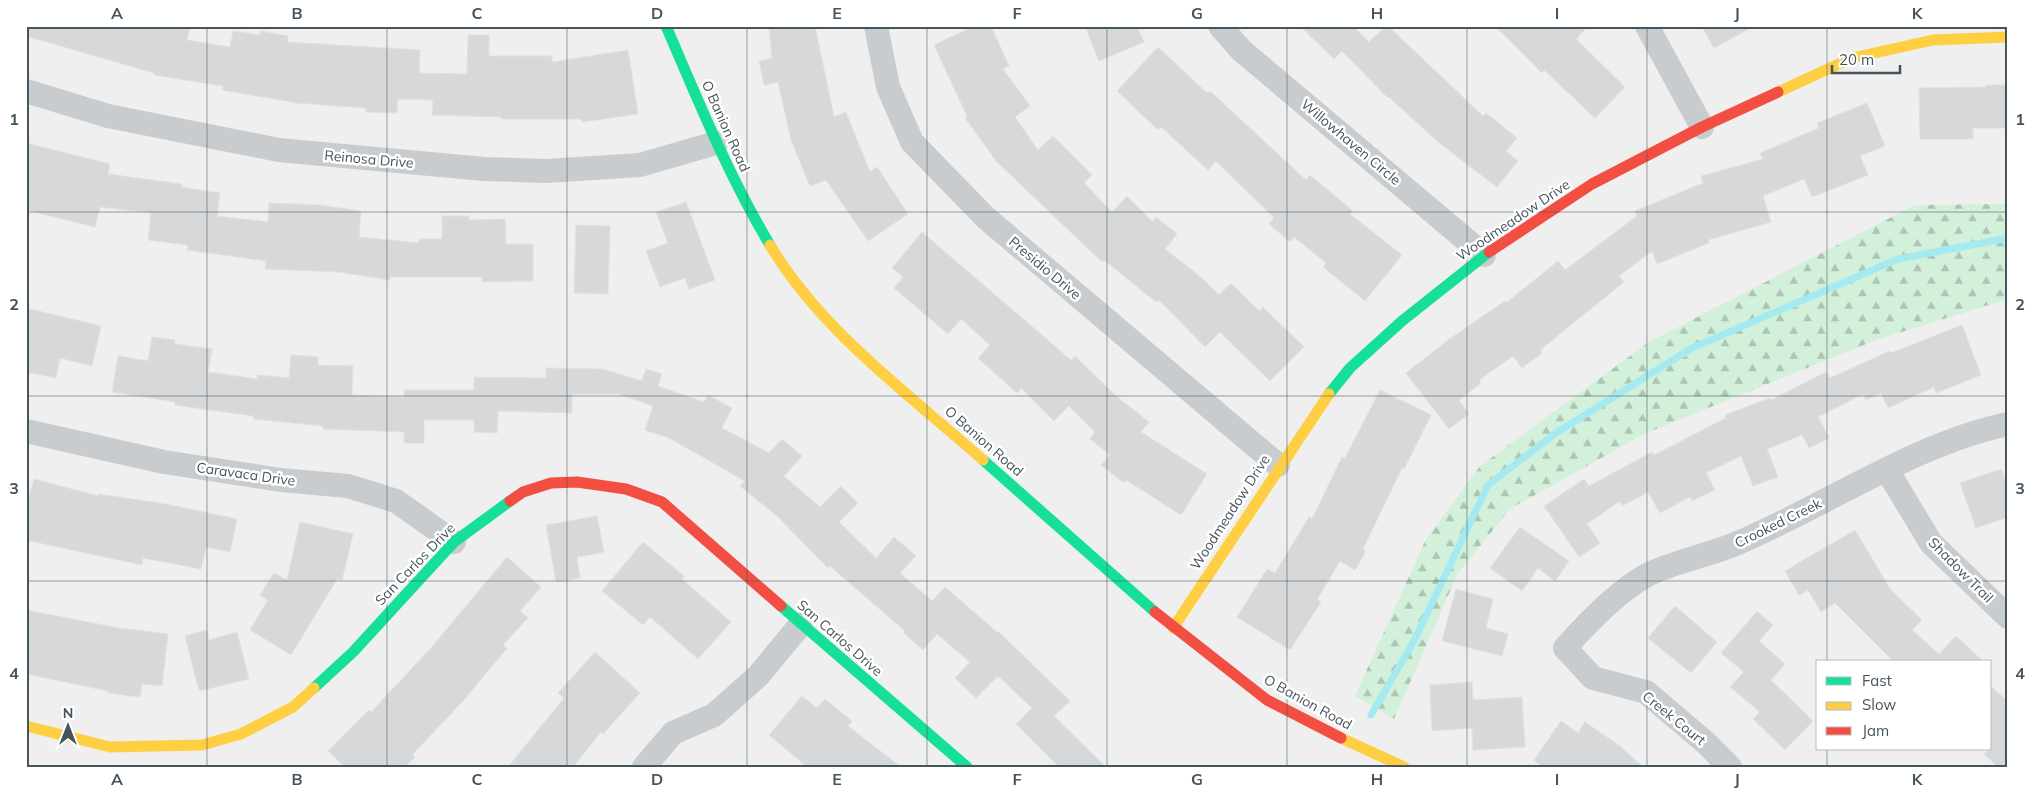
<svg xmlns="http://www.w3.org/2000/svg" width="2034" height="793" font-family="Mulish,sans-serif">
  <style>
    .forest { fill: url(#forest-firs) }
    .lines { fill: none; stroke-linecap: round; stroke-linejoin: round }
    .stream { stroke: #a4eaf0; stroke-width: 7 }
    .building { fill: #d7d8d9; stroke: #e1e1e2 }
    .street { stroke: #c8ccce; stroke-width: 24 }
    .fast { stroke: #16e098; stroke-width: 11 }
    .slow { stroke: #ffcf43; stroke-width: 11 }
    .jam { stroke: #f24e42; stroke-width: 11 }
    .grid { fill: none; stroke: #45545d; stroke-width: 1; stroke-opacity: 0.55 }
    .labels { text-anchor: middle; stroke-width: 5; stroke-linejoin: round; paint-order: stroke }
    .street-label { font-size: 14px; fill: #45545d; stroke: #fff }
    .neatline { fill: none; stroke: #45545d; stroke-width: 2 }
    .grid-label { font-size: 16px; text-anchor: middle; font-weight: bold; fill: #45545d }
  </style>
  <defs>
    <pattern id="forest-firs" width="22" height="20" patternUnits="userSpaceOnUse" patternTransform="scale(1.25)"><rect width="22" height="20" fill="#d2f0da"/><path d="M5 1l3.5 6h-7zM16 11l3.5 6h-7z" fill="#acc5b4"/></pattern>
  </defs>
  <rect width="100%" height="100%" fill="#f0efef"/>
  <polygon class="forest" points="2008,204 2008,299 1876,340 1644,434 1510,509 1458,573 1394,719 1355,696 1425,541 1480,466 1649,342 1915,205"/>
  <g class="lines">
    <polyline class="stream" points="1371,715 1414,641 1488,485 1556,433 1692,348 1898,259 2008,238"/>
  </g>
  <g class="building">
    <polygon points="26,26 190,26 187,40 230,47 233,31 260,35 261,31 288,36 287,42 420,50 419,73 467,74 468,35 489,35 489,56 552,56 552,62 628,50 638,114 582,122 581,119 501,119 501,117 432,115 433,100 398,99 397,113 366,112 366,108 297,103 222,90 223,86 154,75 154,73 26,36"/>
    <polygon points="769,26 815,26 834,117 846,112 870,172 877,167 908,214 868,241 826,180 810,186 791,140 778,82 764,85 759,61 772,58"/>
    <polygon points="974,26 991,26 1009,66 1003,69 1030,106 1015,117 1038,150 1053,136 1092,175 1084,183 1112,212 1127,196 1153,222 1156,217 1177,234 1165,249 1202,278 1219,295 1231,283 1259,311 1263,307 1304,347 1270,381 1220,332 1205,347 1159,300 1156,302 1104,260 1102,262 997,162 965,118 967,116 934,45"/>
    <polygon points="1085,26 1137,26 1144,42 1099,61"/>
    <polygon points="1300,26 1353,26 1369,42 1386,26 1388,26 1483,116 1486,113 1517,138 1506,151 1518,161 1497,187 1438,142 1389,97 1388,98 1342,51 1334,59"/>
    <polygon points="1495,26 1588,26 1576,39 1625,87 1595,118 1544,70 1542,73"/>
    <polygon points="1702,26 1754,26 1714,48"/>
    <polygon points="1158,47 1207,93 1210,91 1306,180 1310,175 1353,211 1350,214 1402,255 1365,301 1323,267 1326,263 1294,237 1290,242 1269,224 1274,218 1216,161 1208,170 1161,127 1158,130 1117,91"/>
    <polygon points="1986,85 2008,85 2008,128 1973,128 1973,139 1920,139 1919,88 1986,87"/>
    <polygon points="1867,103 1885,146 1860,156 1868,175 1812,197 1804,179 1763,196 1771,222 1708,240 1709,243 1657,264 1652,251 1619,276 1624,282 1540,350 1542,353 1522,368 1513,356 1479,380 1481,383 1459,400 1469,414 1449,429 1406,373 1448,340 1505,301 1506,303 1558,261 1565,270 1637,216 1635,211 1703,183 1701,176 1763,159 1760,153 1819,128 1817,123"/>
    <polygon points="26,143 110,164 108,174 182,184 181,187 220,193 217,216 268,222 269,203 319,205 361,211 359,237 419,243 419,239 442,239 442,216 469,216 469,220 505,219 506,244 533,244 533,281 482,282 482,277 390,277 390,280 338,272 265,269 266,261 187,250 188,245 148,240 151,213 100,207 95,227 26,210"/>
    <polygon points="686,202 715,280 689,289 685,278 660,287 646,251 668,243 656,212"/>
    <polygon points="576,225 610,226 608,294 574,293"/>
    <polygon points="922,232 1071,360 1075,356 1116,396 1149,422 1141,432 1207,474 1181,515 1126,480 1124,483 1101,465 1110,455 1090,439 1095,432 1069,406 1054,421 1021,388 1017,393 978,358 990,345 961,319 948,334 894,288 903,277 892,268"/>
    <polygon points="26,308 101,326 92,366 60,358 56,378 26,372"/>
    <polygon points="1962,325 1981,375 1936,393 1934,387 1888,408 1881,393 1866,400 1863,394 1818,417 1829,438 1809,448 1802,435 1767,449 1778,477 1753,486 1741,456 1706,473 1715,490 1692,501 1690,497 1660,513 1648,492 1622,506 1620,501 1587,524 1600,543 1579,557 1544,506 1584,479 1589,486 1652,452 1654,455 1726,418 1725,415 1770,398 1771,400 1826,372 1830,378 1890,351 1891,353"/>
    <polygon points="152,337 175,340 175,344 212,349 208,372 257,379 257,375 289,378 291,355 318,357 318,365 353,366 352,395 404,397 404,390 474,390 474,377 546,378 546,368 603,369 642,381 646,369 662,374 658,386 704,402 708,395 732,408 722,428 769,453 782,439 802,456 784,476 820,507 841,486 858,503 839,522 876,558 894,537 916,556 900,573 932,601 945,587 998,633 999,632 1070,701 1054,716 1106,767 1059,767 1016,724 1032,708 998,676 976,698 955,678 970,662 937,634 923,650 904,633 905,631 830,566 828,568 777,516 740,486 745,481 669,438 645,430 653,406 618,394 572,394 572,413 498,411 497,433 474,432 474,420 424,420 424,443 404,443 404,432 323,429 323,426 253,419 253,416 175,405 175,402 112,392 118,356 148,361"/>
    <polygon points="1380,390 1431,415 1404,469 1402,468 1363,549 1366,551 1355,570 1340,561 1317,600 1321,602 1290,650 1237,617 1267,569 1275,573 1309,517 1312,519 1342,457 1345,458"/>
    <polygon points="2001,469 2008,487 2008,517 1976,528 1960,483"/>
    <polygon points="34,479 98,496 98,494 166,504 237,519 230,552 206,547 201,569 143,558 142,565 26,540 26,507"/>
    <polygon points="597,516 604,552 577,557 580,578 556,582 546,525"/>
    <polygon points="300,522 353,534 342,580 337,579 291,655 250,630 268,600 260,595 274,573 287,580"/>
    <polygon points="1520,527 1569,561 1555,581 1538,568 1522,591 1490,568"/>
    <polygon points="1855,530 1890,589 1922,620 1912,630 1939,654 1956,636 1984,662 1894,662 1835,603 1821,612 1808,590 1799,595 1785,571"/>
    <polygon points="643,542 684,576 682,579 731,622 698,659 650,617 643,625 602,591"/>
    <polygon points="507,557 541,587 520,611 528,618 503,645 507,648 462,702 413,754 415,757 405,767 345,767 328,751 369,710 371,712 430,649"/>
    <polygon points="1456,589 1493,599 1486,628 1508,634 1502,656 1442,641"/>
    <polygon points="1675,606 1717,642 1691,673 1648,638"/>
    <polygon points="26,610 119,628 168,634 162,686 142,684 140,697 108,693 108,691 26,674"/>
    <polygon points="1757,611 1773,625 1759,641 1785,664 1771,680 1813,721 1785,750 1753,719 1760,712 1730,687 1744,672 1721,653"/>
    <polygon points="207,630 209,640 237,632 249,679 199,691 185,636"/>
    <polygon points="595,652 640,693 603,734 601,732 573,767 508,767 564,698 558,693"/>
    <polygon points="1472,682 1473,700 1522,697 1525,747 1473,750 1472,728 1432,731 1430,685"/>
    <polygon points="1990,685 2008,702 2008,767 1998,767 1984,754 1990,749"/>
    <polygon points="802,696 817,708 825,699 852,721 848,726 901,767 807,767 769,735"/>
    <polygon points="1561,721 1578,733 1585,722 1620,746 1643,767 1543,767 1534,760"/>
  </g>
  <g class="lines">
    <g class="street">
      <polyline points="876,26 888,87 912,142 986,218 1278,465"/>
      <polyline points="1220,26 1241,50 1484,255"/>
      <polyline points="1647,26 1702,127"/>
      <polyline points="26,91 108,116 279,150 484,169 546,171 640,165 716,143"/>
      <polyline points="26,431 164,462 281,480 348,486 396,501 454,542"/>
      <polyline points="1887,470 1931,543 2008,617"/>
      <polyline points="644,767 673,733 714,715 758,676 801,624"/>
      <path d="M 1730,767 L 1706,743 L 1646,692 L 1593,678 L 1565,648 C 1588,622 1617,592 1647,575 C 1670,563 1708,555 1733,545 C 1825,507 1910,445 2008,424"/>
    </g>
    <g class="fast">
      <path d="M 666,26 C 698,100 728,175 770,245"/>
      <polyline points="1329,394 1350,368 1402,321 1489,252"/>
      <polyline points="983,460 1155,612"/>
      <polyline points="781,606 967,767"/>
      <polyline points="314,688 353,652 454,542 510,501"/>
    </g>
    <g class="slow">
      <polyline points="1778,92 1852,58 1933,40 2008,37"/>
      <path d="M 770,245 C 820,330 910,395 983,460"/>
      <polyline points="1173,628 1329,394"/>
      <polyline points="26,726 110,747 202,745 241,734 293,707 314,688"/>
      <polyline points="1341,738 1404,767"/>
    </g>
    <g class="jam">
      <polyline points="1489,252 1592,184 1702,127 1778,92"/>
      <polyline points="510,501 523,492 551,483 577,482 626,489 662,502 781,606"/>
      <polyline points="1155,612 1267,700 1341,738"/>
    </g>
  </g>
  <path class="grid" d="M 207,26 L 207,767M 387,26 L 387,767M 567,26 L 567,767M 747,26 L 747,767M 927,26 L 927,767M 1107,26 L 1107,767M 1287,26 L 1287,767M 1467,26 L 1467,767M 1647,26 L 1647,767M 1827,26 L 1827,662M 26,212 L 2008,212M 26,396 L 2008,396M 26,581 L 2008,581M 1827,749 L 1827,767"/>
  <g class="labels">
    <g class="street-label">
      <text transform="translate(726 126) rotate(66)" y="5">O Banion Road</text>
      <text transform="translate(1351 142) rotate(40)" y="5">Willowhaven Circle</text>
      <text transform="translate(369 159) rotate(5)" y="5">Reinosa Drive</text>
      <text transform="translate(1513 220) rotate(-34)" y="5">Woodmeadow Drive</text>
      <text transform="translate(1045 268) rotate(40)" y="5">Presidio Drive</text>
      <text transform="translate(984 441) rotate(41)" y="5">O Banion Road</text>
      <text transform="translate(246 474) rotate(8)" y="5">Caravaca Drive</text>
      <text transform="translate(1230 512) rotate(-57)" y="5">Woodmeadow Drive</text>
      <text transform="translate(1778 523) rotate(-26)" y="5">Crooked Creek</text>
      <text transform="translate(415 564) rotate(-46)" y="5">San Carlos Drive</text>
      <text transform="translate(1961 570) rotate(45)" y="5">Shadow Trail</text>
      <text transform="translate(840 638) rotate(41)" y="5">San Carlos Drive</text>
      <text transform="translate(1308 702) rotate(29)" y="5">O Banion Road</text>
      <text transform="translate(1674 718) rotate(39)" y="5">Creek Court</text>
    </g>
  </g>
  <rect width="2034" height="793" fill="none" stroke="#ffffff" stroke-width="55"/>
  <rect x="1816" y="660" width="175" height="90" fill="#ffffff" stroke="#b5bbbe"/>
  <rect x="1826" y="677" width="25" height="8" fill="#16e098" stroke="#b5bbbe"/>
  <text x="1862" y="686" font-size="15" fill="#45545d">Fast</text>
  <rect x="1826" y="702" width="25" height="8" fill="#ffcf43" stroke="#b5bbbe"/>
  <text x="1862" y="710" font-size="15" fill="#45545d">Slow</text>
  <rect x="1826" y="727" width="25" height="8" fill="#f24e42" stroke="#b5bbbe"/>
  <text x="1862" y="736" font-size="15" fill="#45545d">Jam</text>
  <g transform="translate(68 726)" stroke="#ffffff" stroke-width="4" paint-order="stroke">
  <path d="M0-4L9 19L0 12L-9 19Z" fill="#45545d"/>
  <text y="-8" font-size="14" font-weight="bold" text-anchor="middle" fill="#45545d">N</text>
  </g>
  <path d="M1832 65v8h68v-8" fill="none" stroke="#45545d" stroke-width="2.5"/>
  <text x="1839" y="65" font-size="15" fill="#45545d" stroke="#ffffff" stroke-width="4" paint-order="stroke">20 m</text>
  <rect x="28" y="28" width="1978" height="738" class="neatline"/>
  <g class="grid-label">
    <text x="117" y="19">A</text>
    <text x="297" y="19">B</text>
    <text x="477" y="19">C</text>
    <text x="657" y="19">D</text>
    <text x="837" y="19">E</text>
    <text x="1017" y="19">F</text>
    <text x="1197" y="19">G</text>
    <text x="1377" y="19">H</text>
    <text x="1557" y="19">I</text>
    <text x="1737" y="19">J</text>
    <text x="1917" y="19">K</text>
    <text x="14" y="125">1</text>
    <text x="2020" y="125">1</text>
    <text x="14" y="310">2</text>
    <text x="2020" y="310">2</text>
    <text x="14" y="494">3</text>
    <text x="2020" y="494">3</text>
    <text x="14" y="679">4</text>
    <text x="2020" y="679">4</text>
    <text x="117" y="785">A</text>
    <text x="297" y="785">B</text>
    <text x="477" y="785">C</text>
    <text x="657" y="785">D</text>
    <text x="837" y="785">E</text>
    <text x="1017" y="785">F</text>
    <text x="1197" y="785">G</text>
    <text x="1377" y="785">H</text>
    <text x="1557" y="785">I</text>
    <text x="1737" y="785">J</text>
    <text x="1917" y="785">K</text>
  </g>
</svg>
